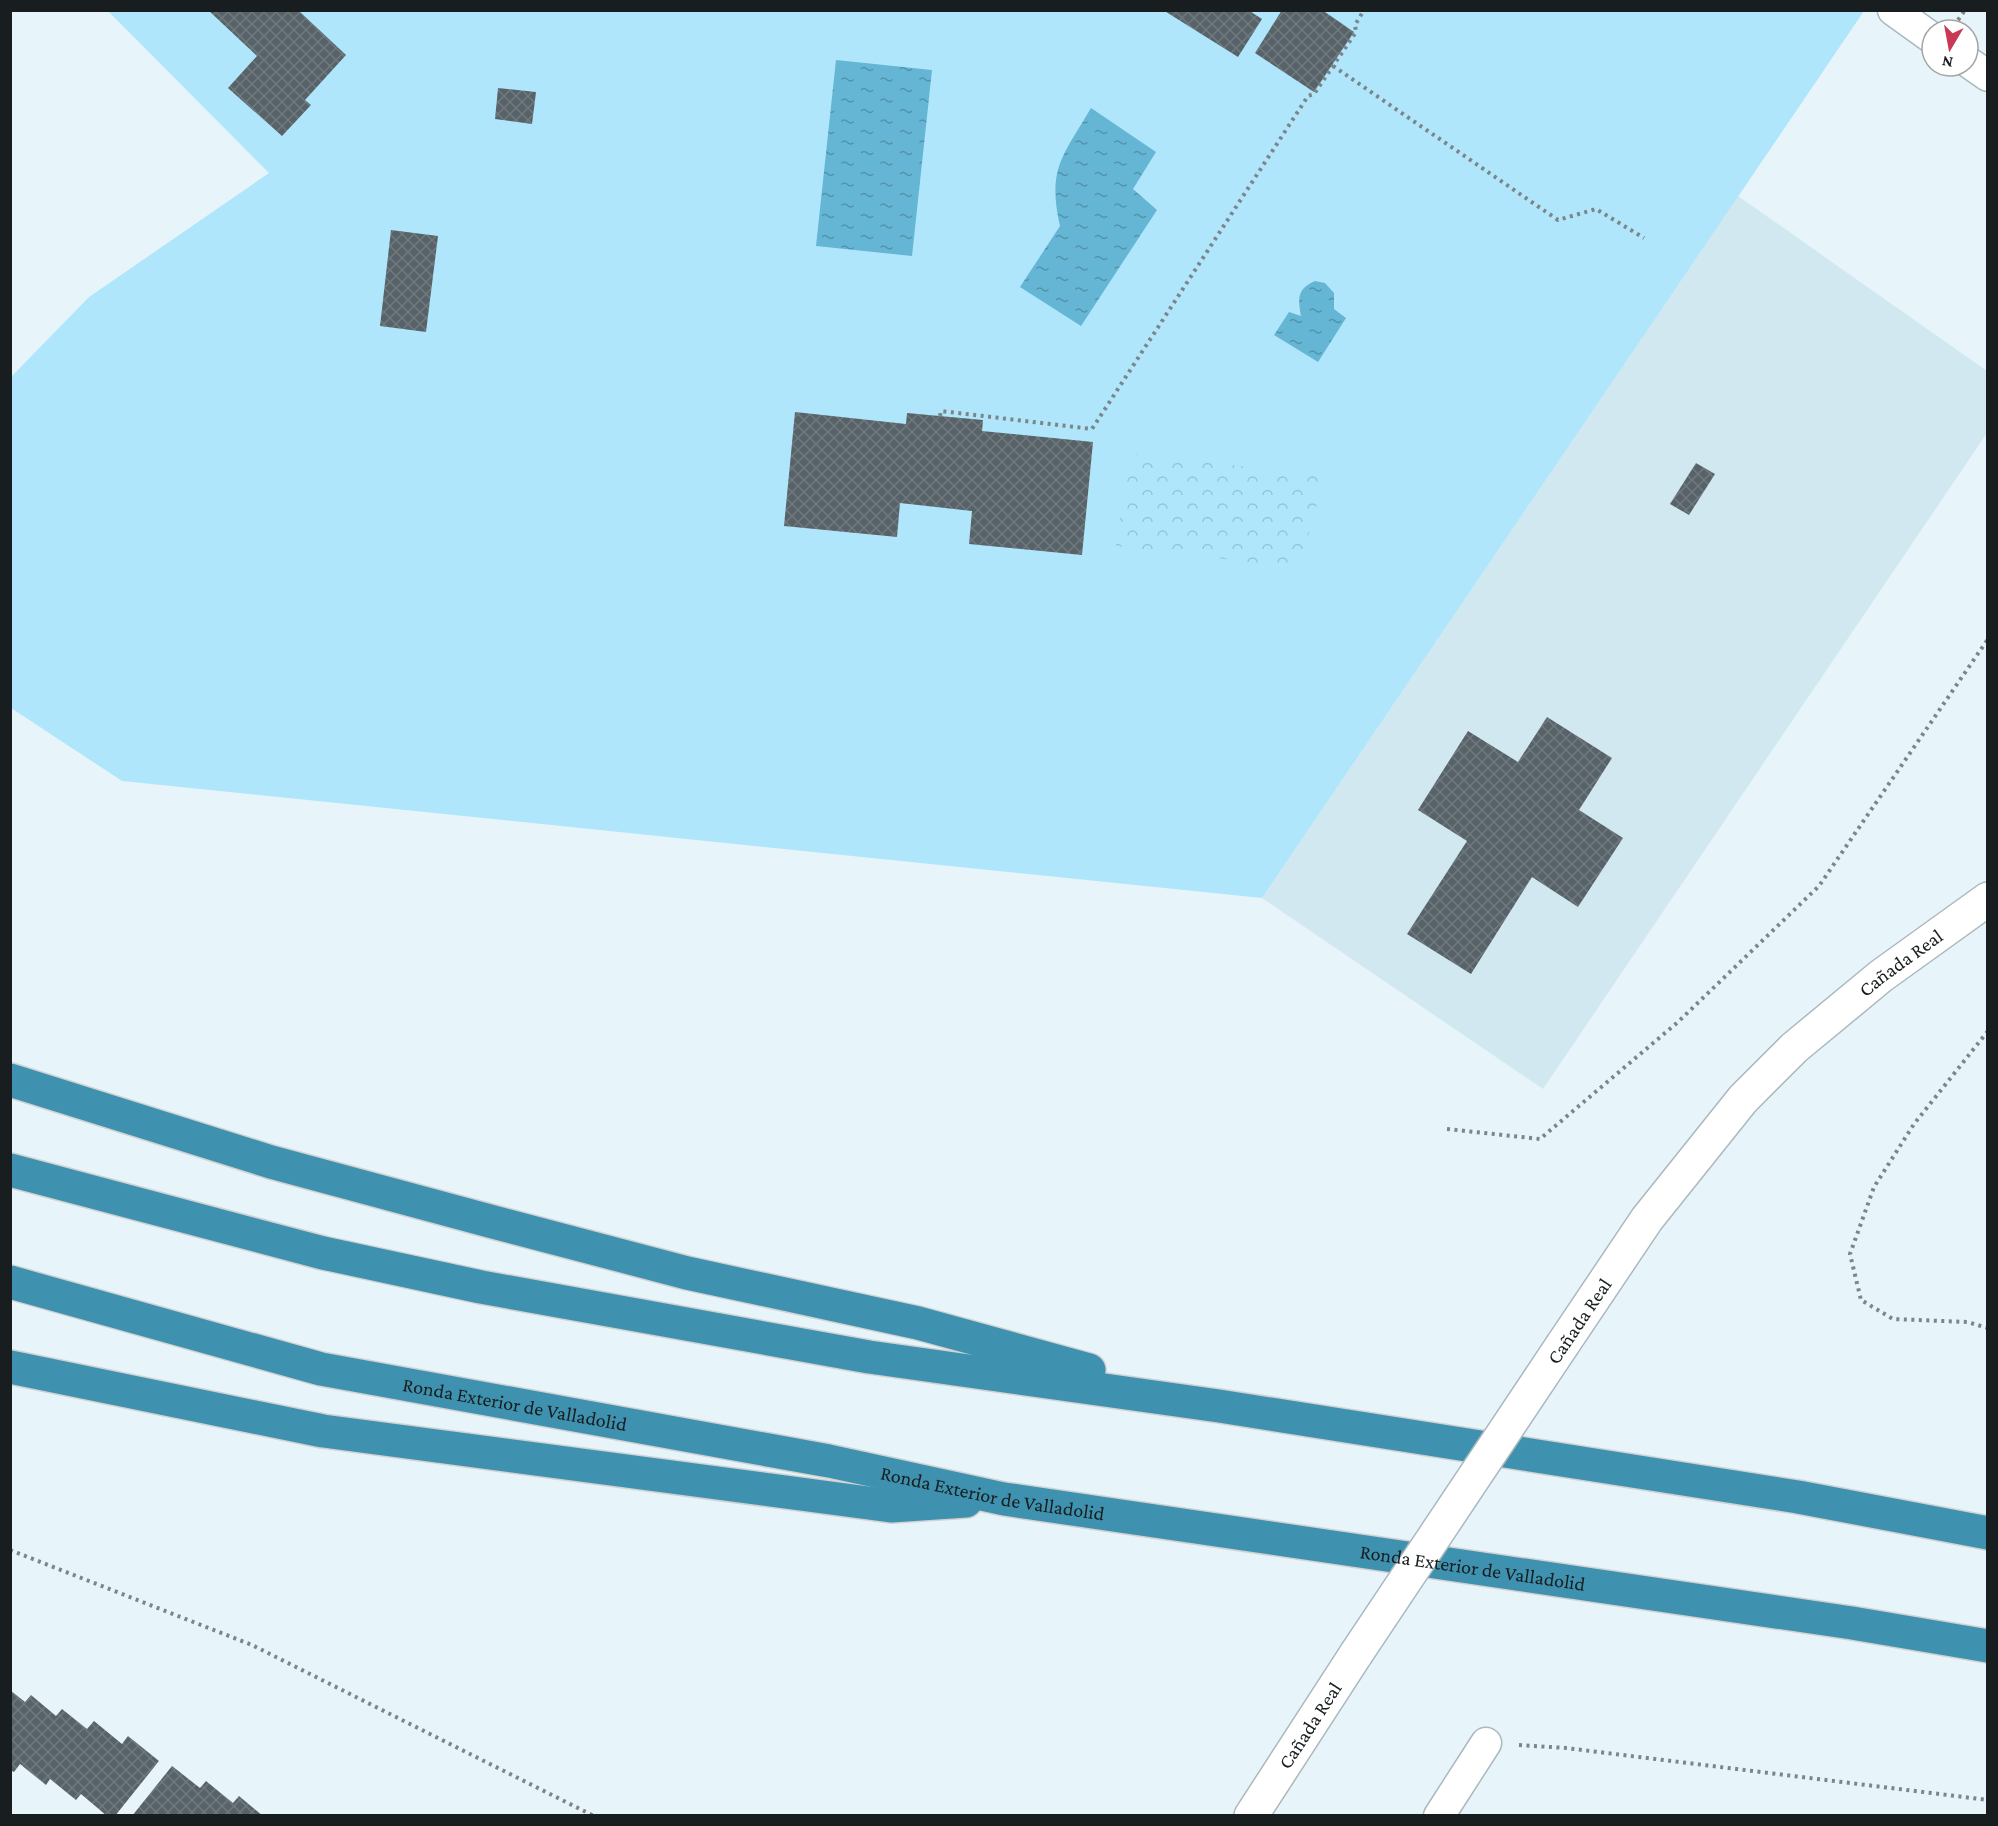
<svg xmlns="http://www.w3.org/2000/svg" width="1998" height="1826" font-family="'Crimson Pro',serif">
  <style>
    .built { fill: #d1e8f0 }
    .grass { fill: #b0e6fb }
    .park { fill: url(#park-crowns) }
    .water { fill: url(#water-ripples) }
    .building { fill: url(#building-cross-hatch) }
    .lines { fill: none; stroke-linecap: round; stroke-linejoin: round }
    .minor-casing { stroke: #abb8be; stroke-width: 33 }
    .tertiary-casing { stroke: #abb8be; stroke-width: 36 }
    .motorway-casing { stroke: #d1d2d2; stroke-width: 36 }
    .path { stroke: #7c8589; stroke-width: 4; stroke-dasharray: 3 4.5; stroke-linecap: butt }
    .minor { stroke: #fff; stroke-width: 30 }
    .tertiary { stroke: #fff; stroke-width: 33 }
    .motorway { stroke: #3e92af; stroke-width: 33 }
    .tertiary-bridge-casing { stroke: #abb8be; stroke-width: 36; stroke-linecap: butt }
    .tertiary-bridge { stroke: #fff; stroke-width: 33 }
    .labels { text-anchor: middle; stroke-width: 6; stroke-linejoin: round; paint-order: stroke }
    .street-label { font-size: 20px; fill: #181d1f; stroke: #fff }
  </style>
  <defs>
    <pattern id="park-crowns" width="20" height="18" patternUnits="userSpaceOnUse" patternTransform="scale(1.5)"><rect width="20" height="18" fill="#b0e6fb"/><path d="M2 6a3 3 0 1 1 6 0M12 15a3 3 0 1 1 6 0" fill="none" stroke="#97c5d7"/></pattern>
    <pattern id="water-ripples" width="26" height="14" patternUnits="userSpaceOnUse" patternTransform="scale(1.5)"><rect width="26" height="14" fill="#64b6d4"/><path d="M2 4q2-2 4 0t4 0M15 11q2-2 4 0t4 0" fill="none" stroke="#5193ab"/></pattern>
    <pattern id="building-cross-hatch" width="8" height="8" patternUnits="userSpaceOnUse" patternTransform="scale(1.5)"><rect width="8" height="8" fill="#576368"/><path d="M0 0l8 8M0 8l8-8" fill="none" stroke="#70797d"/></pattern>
  </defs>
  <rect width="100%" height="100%" fill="#e7f5fb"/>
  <polygon class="built" points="1738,196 1987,371 1987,433 1543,1089 1262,898"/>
  <polygon class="grass" points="108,11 1864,11 1262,898 122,781 11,708 10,378 89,297 269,173"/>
  <polygon class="park" points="1129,453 1325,476 1299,568 1116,546"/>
  <g class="water">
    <polygon points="836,60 932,70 912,256 816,246"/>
    <path d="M 1091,108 L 1156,152 L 1133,189 L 1157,210 L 1081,326 L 1020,287 L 1060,226 C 1047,168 1063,156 1091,108 Z"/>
    <path d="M 1315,281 L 1325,283 L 1334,293 L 1334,309 L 1346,318 L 1318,362 L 1274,335 L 1289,312 L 1301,316 C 1298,298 1297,289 1315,281 Z"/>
  </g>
  <g class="building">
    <polygon points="208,10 298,10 346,55 305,100 311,105 282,136 228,88 257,56"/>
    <polygon points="1163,10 1248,10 1262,19 1238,57"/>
    <polygon points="1282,10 1322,10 1354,32 1314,92 1255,53"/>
    <polygon points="498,88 536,92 532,124 495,119"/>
    <polygon points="391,230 438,236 426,332 380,326"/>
    <polygon points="795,412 906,424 907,413 983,420 982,431 1093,442 1082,555 969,544 972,511 900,503 897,537 784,526"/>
    <polygon points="1696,463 1715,474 1689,515 1670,504"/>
    <polygon points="1547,717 1612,758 1579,810 1623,838 1578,907 1532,877 1471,974 1407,934 1467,841 1418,810 1468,731 1518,762"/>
    <polygon points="10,1690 25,1702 31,1695 56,1716 62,1709 87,1729 94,1721 122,1744 128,1736 159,1761 115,1816 107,1816 81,1794 76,1800 50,1779 46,1785 20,1764 14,1772 10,1770"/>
    <polygon points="172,1766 200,1788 206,1781 233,1803 239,1796 263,1816 132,1816"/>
  </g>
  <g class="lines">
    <g class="minor-casing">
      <g id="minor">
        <polyline points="1893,10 1932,38"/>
        <polyline points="1968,62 1988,76"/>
        <polyline points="1439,1816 1486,1743"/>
      </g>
    </g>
    <g class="tertiary-casing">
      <g id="tertiary">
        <path id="s1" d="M 1563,1344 L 1647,1219 L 1743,1099 L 1794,1048 L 1881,976 L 1988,899"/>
        <path id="s2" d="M 1251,1816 L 1356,1654"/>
      </g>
    </g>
    <g class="motorway-casing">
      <g id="motorway">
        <polyline points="10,1080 271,1162 497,1223 687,1273 918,1323 1089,1370"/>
        <polyline points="10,1170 323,1253 481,1287 869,1357 1219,1406 1798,1497 1988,1533"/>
        <path id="s3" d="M 10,1282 L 321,1369 L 829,1461 L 1004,1499 L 1852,1623 L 1988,1646"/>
        <polyline points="10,1367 323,1431 891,1506 966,1501"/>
      </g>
    </g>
    <g class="path">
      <polyline points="1958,20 1965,10"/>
      <polyline points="1333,66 1558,220 1596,209 1644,238"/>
      <polyline points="940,416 941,411 1092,429 1308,96 1314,94 1356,32 1355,25 1364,10"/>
      <polyline points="1988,1031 1914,1124 1874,1187 1850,1254 1861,1300 1893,1319 1967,1322 1988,1328"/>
      <polyline points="1447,1129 1540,1139 1678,1022 1819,886 1988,639"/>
      <polyline points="10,1550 252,1645 594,1816"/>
      <polyline points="1519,1745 1566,1748 1988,1800"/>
    </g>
    <use href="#minor" class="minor"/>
    <use href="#tertiary" class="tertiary"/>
    <use href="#motorway" class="motorway"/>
    <g class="tertiary-bridge-casing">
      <polyline id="tertiary-bridge" points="1356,1654 1563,1344"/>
    </g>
    <use href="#tertiary-bridge" class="tertiary-bridge"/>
  </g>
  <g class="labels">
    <g class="street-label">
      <text dy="7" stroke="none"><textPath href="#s1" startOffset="513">Cañada Real</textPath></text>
      <text transform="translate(1579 1321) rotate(-56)" y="7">Cañada Real</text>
      <text dy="7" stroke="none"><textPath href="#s3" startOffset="520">Ronda Exterior de Valladolid</textPath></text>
      <text dy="7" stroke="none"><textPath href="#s3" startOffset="1006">Ronda Exterior de Valladolid</textPath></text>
      <text dy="7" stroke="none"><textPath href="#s3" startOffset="1492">Ronda Exterior de Valladolid</textPath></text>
      <text dy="7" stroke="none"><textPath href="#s2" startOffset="108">Cañada Real</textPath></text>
    </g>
  </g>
  <rect width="1998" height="1826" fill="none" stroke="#181d1f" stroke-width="24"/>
  <g transform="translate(1950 48) rotate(190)"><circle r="28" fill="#ffffff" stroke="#a3a5a5" stroke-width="1.5"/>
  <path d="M0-4.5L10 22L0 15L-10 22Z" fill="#c93955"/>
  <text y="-9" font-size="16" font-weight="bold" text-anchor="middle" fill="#181d1f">N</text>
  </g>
</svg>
